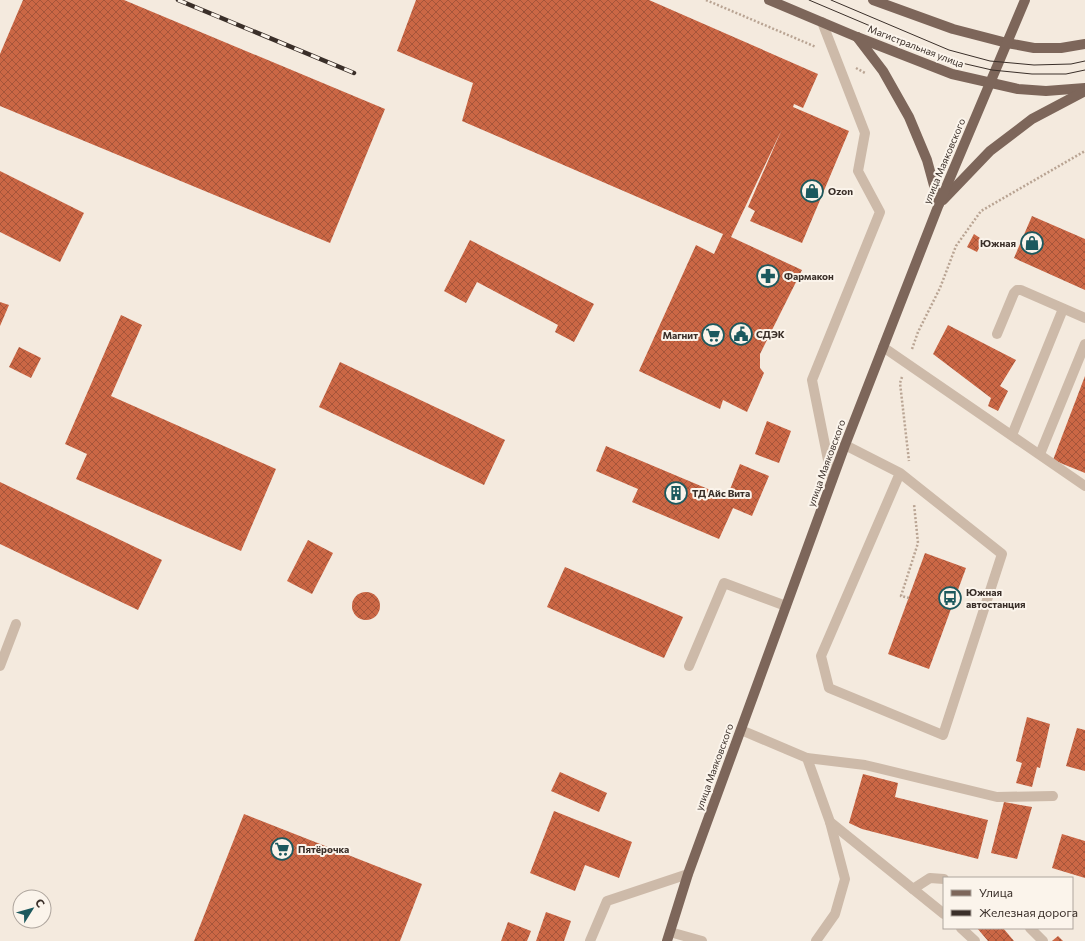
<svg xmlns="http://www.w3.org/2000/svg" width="1085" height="941" font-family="Commissioner,sans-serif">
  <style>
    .building { fill: url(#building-cross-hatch) }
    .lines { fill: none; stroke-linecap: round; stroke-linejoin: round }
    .path { stroke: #b9a493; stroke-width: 2.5; stroke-dasharray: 2 2; stroke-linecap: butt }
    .minor { stroke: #cdbaa9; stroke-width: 10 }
    .major { stroke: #7d665a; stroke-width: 10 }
    .tram { stroke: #3a2f29; stroke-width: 1 }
    .rail-casing { stroke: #3a2f29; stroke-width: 4.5 }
    .rail { stroke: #fbf4eb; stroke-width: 3; stroke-dasharray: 9; stroke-linecap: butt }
    .labels { text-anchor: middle; stroke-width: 4; stroke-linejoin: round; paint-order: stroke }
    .street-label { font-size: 10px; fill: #3a2f29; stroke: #fbf4eb }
    .poi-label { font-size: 10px; font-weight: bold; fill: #3a2f29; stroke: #fbf4eb; text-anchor: start }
  </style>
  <defs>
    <pattern id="building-cross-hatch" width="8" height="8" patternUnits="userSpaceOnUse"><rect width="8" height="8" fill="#cb6745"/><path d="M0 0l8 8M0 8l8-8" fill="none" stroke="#a6553a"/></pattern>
  </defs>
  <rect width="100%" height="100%" fill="#f4eade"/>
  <g class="building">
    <polygon points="23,0 124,0 385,109 330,243 0,106 0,54"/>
    <polygon points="416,0 649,0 818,74 803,108 794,104 793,107 849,131 802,243 750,221 755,211 748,207 782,129 731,237 802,270 760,354 760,368 764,373 747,412 723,400 720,409 639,371 696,245 714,254 723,234 462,121 473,83 397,51"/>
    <polygon points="0,171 84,213 60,262 0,232"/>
    <polygon points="1032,216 1085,239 1085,290 1014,258"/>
    <polygon points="974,234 983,240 977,252 967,247"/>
    <polygon points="470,240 594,304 574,342 555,332 558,325 477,282 466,303 444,291"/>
    <polygon points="0,302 9,305 0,326"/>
    <polygon points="121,315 142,325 111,396 276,469 241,551 76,479 87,454 65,444"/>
    <polygon points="948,325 1016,360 1000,386 1008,391 998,411 988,406 991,398 933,354"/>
    <polygon points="19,347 41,358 31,378 9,367"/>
    <polygon points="340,362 505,440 484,485 319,407"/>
    <polygon points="1085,376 1085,473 1053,460"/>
    <polygon points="767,421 791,431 779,463 755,454"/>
    <polygon points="606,446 727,497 740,464 769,476 752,516 733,508 719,539 632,502 638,489 596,471"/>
    <polygon points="0,482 162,560 138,610 0,544"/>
    <polygon points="308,540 333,553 312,594 287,581"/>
    <polygon points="925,553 966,568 929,669 888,654"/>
    <polygon points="565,567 683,617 664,658 547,607"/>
    <circle cx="366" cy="606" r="14"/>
    <polygon points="1027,717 1050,724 1040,768 1037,767 1032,787 1016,783 1022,763 1016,761"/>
    <polygon points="1077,728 1085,730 1085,771 1066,766"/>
    <polygon points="560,772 607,793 599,812 551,791"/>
    <polygon points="863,774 898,783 895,797 988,820 978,859 862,829 849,823"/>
    <polygon points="1004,802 1032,807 1017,859 991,853"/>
    <polygon points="554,811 632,842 619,878 585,865 575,891 530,873"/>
    <polygon points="244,814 422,884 400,941 194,941"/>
    <polygon points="1062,834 1085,841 1085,878 1052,868"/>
    <polygon points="546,912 571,921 564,941 536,941"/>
    <polygon points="508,922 531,931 527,941 501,941"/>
    <polygon points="977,928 1003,928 1014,941 988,941"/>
    <polygon points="1058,936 1063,941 1052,941"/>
  </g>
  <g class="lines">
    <g class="path">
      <polyline points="706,0 816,47"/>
      <polyline points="856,68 865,73"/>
      <polyline points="912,349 918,332 940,288 956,246 981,211 1085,151"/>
      <polyline points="902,377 900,383 909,461"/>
      <polyline points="909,598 901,596 918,543 914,504"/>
    </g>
    <g class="minor">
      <polyline points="822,22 865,133 858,171 880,212 812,380 832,480"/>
      <polyline points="997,334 1014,293 1017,290 1021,290 1085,318"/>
      <polyline points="883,347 1085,486"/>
      <polyline points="1012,435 1063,309"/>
      <polyline points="845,445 900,473 1002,554 943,735 829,688 821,656 900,473"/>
      <polyline points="1040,454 1085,344"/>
      <polyline points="0,666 16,624"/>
      <polyline points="689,666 724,583 786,606"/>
      <polyline points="741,730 807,758 830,822 944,914"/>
      <polyline points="807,758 865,765 997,797 1053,796"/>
      <polyline points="913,889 930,878 944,879"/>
      <polyline points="961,928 975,941"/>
      <polyline points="1030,928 1043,941"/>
      <polyline points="670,932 702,941"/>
      <polyline points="590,941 607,901 688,874"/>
      <polyline points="816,941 835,914 845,879 830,822"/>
    </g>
    <g class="major">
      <polyline points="769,0 857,37 952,74 1018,89 1046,91 1085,88"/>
      <polyline points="873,0 953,29 1007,43 1034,48 1061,48 1085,44"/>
      <polyline points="857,37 883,71 909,117 927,160 939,204"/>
      <polyline points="943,200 990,151 1032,119 1085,91"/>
      <polyline points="667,941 688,874 845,445 939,204 1025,0"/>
    </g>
    <g class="tram">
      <polyline points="809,0 953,61 992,70 1032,74 1066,74 1085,70"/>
      <polyline points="831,0 949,50 990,61 1034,65 1071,64 1085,61"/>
    </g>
    <g class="rail-casing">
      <polyline id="rail" points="178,0 354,73"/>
    </g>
    <use href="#rail" class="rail"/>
  </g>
  <defs>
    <g id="shop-ring" transform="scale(1.15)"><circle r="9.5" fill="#fbf4eb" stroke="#1c595e" stroke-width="1.5"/><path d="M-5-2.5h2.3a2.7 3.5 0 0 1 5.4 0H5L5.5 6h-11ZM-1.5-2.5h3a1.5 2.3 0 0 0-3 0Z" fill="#1c595e"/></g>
    <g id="pharmacy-ring" transform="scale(1.15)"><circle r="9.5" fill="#fbf4eb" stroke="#1c595e" stroke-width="1.5"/><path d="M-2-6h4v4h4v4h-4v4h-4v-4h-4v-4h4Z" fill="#1c595e"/></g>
    <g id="civic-ring" transform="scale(1.15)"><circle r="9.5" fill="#fbf4eb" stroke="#1c595e" stroke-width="1.5"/><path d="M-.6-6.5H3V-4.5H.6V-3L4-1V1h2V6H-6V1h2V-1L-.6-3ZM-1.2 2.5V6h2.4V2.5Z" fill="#1c595e"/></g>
    <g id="supermarket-ring" transform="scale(1.15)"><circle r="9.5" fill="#fbf4eb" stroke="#1c595e" stroke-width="1.5"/><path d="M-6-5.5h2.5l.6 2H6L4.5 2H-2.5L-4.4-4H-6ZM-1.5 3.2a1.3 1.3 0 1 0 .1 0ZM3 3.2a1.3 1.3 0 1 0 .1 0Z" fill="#1c595e"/></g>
    <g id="building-ring" transform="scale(1.15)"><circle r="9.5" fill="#fbf4eb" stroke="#1c595e" stroke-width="1.5"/><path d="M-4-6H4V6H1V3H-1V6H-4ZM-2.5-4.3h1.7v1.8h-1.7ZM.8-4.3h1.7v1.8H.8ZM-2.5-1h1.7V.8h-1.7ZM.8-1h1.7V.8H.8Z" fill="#1c595e"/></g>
    <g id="bus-ring" transform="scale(1.15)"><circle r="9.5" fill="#fbf4eb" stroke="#1c595e" stroke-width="1.5"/><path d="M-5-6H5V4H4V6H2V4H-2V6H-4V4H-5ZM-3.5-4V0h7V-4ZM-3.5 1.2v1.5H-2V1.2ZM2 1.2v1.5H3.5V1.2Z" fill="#1c595e"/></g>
  </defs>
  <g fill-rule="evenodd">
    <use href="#shop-ring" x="812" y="191"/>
    <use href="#shop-ring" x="1032" y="243"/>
    <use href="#pharmacy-ring" x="768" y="276"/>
    <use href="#civic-ring" x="741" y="334"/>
    <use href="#supermarket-ring" x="713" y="335"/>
    <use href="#building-ring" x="676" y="493"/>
    <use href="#bus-ring" x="950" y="598"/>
    <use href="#supermarket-ring" x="282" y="849"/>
  </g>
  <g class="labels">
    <g class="street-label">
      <text transform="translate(916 46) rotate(21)" y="4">Магистральная улица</text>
      <text transform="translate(944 161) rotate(-67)" y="4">улица Маяковского</text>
      <text transform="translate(826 463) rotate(-70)" y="4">улица Маяковского</text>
      <text transform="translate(714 767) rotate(-70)" y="4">улица Маяковского</text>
    </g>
    <g class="poi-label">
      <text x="828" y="195">Ozon</text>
      <text x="1016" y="247" text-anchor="end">Южная</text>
      <text x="784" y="280">Фармакон</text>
      <text x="756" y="338">СДЭК</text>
      <text x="698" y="339" text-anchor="end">Магнит</text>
      <text x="692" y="497">ТД Айс Вита</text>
      <text x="966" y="596">Южная<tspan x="966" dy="12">автостанция</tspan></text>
      <text x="298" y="853">Пятёрочка</text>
    </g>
  </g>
  <rect x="943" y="877" width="130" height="52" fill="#fbf4eb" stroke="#aea59d"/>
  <rect x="951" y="890" width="20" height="6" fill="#7d665a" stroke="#aea59d"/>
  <text x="979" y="897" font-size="12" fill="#3a2f29">Улица</text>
  <rect x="951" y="910" width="20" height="6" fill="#3a2f29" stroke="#aea59d"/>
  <text x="979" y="917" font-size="12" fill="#3a2f29">Железная дорога</text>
  <g transform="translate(32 909) rotate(53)"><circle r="19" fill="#fbf4eb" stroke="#aea59d"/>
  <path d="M0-3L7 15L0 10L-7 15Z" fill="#1c595e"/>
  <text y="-6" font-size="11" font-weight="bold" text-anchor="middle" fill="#3a2f29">С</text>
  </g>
</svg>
